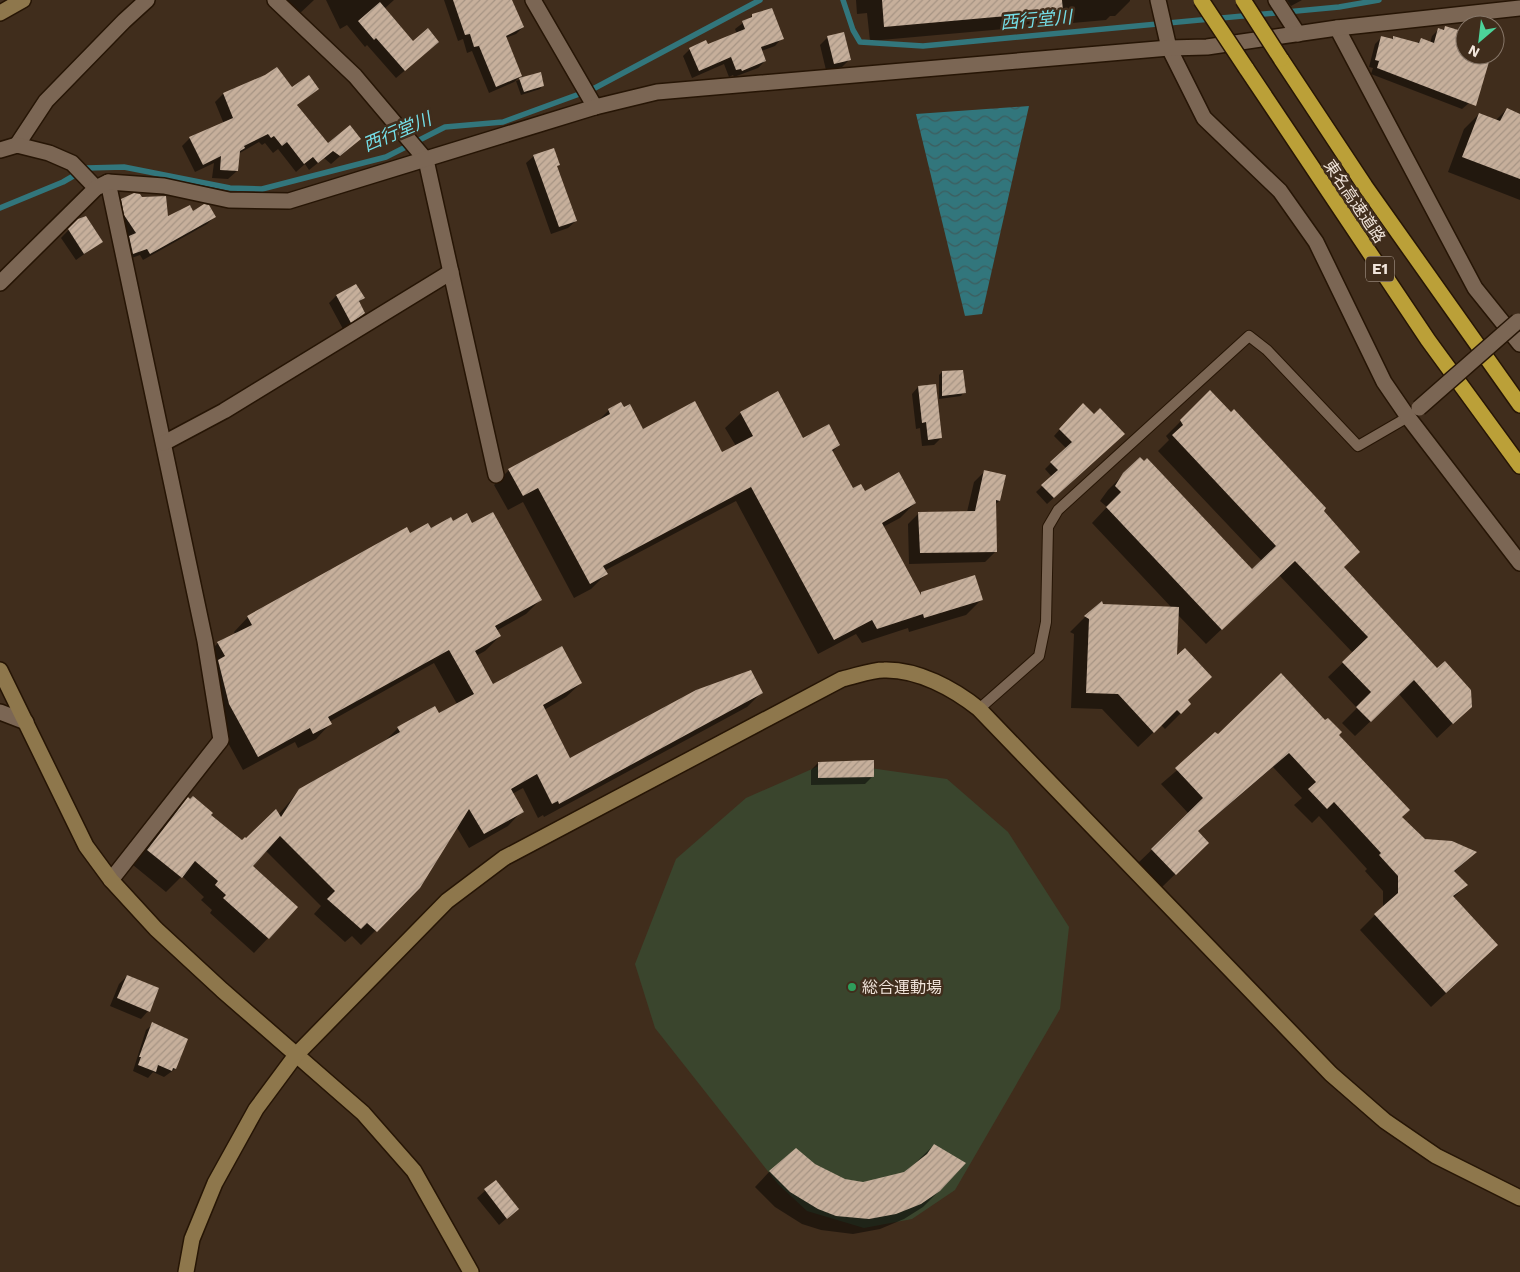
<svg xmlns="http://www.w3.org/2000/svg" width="1520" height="1272" font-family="'Work Sans','Noto Sans JP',sans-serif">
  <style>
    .pitch { fill: #3a452d }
    .water { fill: url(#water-waves) }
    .shadow { fill: #0007 }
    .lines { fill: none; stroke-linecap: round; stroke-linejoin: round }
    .stream { stroke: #32767c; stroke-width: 5.5 }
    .building { fill: url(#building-hatch) }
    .lane-casing { stroke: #261505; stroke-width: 12 }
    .street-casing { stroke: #261505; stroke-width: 18 }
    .secondary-casing { stroke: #261505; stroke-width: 18 }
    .highway-casing { stroke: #261505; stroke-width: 18 }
    .lane { stroke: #7b6654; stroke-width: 10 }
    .street { stroke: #7b6654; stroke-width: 15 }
    .secondary { stroke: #8e774c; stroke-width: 15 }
    .highway { stroke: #bba038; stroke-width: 15 }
    .street-bridge-casing { stroke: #261505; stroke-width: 18; stroke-linecap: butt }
    .highway-bridge-casing { stroke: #261505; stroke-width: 18; stroke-linecap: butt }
    .street-bridge { stroke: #7b6654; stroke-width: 15 }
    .highway-bridge { stroke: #bba038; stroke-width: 15 }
    .leisure-dot { fill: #2e9e5b; stroke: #402d1c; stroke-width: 2 }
    .labels { text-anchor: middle; stroke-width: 5; stroke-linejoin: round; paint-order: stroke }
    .shield { fill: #402d1c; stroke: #bbada1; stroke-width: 1 }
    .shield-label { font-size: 15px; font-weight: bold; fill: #f0e4da }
    .street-label { font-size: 16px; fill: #f0e4da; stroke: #402d1c }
    .poi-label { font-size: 16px; fill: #f0e4da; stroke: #402d1c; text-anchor: start }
    .water-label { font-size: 18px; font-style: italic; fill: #74dee7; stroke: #402d1c }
  </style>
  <defs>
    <pattern id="water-waves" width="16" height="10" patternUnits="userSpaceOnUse" patternTransform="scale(1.25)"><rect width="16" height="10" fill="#32767c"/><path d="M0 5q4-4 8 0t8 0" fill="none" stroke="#3d5d5e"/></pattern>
    <pattern id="building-hatch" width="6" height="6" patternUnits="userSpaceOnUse" patternTransform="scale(1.25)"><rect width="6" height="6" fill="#c6af9b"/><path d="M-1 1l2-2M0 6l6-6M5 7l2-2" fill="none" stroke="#a69484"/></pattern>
  </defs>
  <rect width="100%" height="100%" fill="#402d1c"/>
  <polygon class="pitch" points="828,762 947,779 1008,832 1069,927 1060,1009 955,1190 912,1219 864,1228 807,1211 778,1184 655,1028 635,964 676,859 746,798"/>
  <polygon class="water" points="1029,106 982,314 965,316 916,114"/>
  <g class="shadow">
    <polygon points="281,0 314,0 297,16"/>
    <polygon points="326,0 394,0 384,9 413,43 429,50 396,78 367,45 365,47 347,25 340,29"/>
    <polygon points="444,0 511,0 523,27 516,34 505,38 521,76 514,82 489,93 472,51 467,53 463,39 458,41"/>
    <polygon points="856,0 1130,0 1130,1 1115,16 1110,16 1106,20 870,41 867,13 857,14"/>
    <polygon points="1287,0 1302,0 1291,6"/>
    <polygon points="752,16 782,38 775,46 761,51 765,61 758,68 734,77 733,75 729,77 724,64 692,78 683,56 690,49 707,46 737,34 735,29"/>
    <polygon points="1446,27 1461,32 1465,29 1465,55 1490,55 1469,103 1462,109 1371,74 1373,68 1369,67 1375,44 1382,37 1391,40 1394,37 1417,43 1421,40 1430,43 1432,36 1439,29 1442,30"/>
    <polygon points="828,37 850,59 842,67 826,70 820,45"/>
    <polygon points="540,73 543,85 540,89 521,95 516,81"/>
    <polygon points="266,76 292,89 317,89 296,106 327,145 360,139 331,164 324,158 309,170 305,164 296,172 278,149 273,153 265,143 262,145 259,142 238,154 237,171 228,179 212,178 214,163 195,172 182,146 190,138 224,124 215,102 223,94"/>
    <polygon points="1507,109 1520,130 1520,200 1448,172 1464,129 1479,114 1496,120"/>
    <polygon points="534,156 559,164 556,167 576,221 568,228 551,234 526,163"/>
    <polygon points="122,200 167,218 192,212 214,217 207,224 143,260 140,255 126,260 123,244 128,239 118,222 115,207"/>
    <polygon points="78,220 101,242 76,260 61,238"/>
    <polygon points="356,285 363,298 358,303 364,313 343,329 329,303 336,296"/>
    <polygon points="942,372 964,392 961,396 939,399 939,375"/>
    <polygon points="918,387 941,438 934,445 922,446 920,428 916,429 912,394"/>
    <polygon points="1210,392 1323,511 1343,568 1470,707 1437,738 1399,694 1355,736 1342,723 1357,708 1328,677 1353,653 1279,575 1206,644 1177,614 1176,658 1186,700 1190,704 1165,729 1161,725 1138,747 1102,709 1071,708 1074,634 1070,632 1085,617 1101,603 1102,606 1172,608 1092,523 1107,507 1100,501 1108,490 1124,474 1252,571 1262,561 1158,451 1169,440 1166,436"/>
    <polygon points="609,410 643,431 722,454 736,446 725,428 741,413 802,439 839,445 832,452 852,490 915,503 900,518 883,527 920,595 922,593 981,600 966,615 909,632 908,628 862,643 856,634 818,654 736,501 604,571 606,574 591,589 574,598 523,502 508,510 494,485 509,470 596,423"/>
    <polygon points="1077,410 1117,440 1047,504 1036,492 1052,477 1045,469 1066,448 1054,436"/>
    <polygon points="985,471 999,501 995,505 996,551 985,562 909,564 908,524 919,513 967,512 974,482"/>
    <polygon points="453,523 472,525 541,599 526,614 496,631 500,636 485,651 476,656 492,686 581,683 566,697 544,710 569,760 761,693 747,707 544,817 543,815 538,818 523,788 512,794 522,811 508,826 469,848 456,826 419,887 361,945 352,936 345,942 314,914 321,906 265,850 251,866 297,907 254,953 210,913 212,910 201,900 204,897 182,876 166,892 133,865 174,813 188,799 242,841 246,840 278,815 300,790 383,743 398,728 438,715 457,704 434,663 329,722 330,724 316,739 298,748 295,742 243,770 215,719 203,658 218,643 235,635 234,632 248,617 410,535"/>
    <polygon points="1337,735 1401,817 1425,840 1475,853 1453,873 1466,885 1453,898 1482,960 1431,1007 1360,930 1383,907 1383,891 1365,871 1367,869 1319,816 1312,823 1294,805 1302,798 1273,767 1197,832 1207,843 1161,888 1137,864 1189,814 1161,784 1217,736"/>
    <polygon points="818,763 873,776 865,784 811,785 811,770"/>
    <polygon points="127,976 148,1011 141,1019 110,1006 119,984"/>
    <polygon points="153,1024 175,1069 164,1077 153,1072 148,1078 133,1071 146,1030"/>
    <polygon points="934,1145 939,1191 923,1207 904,1219 880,1229 853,1234 821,1230 802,1224 775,1207 755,1187 770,1171 814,1165 844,1180 863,1183 905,1173"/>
    <polygon points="495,1182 517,1209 499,1225 477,1198"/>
  </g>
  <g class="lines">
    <g class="stream">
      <polyline points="843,0 853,30 860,42 923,46 1339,7 1379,0"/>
      <polyline points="0,208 63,182 87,168 124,167 230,188 262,189 386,157 445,127 503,122 593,89 760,0"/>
    </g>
  </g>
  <g class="building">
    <polygon points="453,0 512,0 524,27 506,36 522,76 496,87 479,46 474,47 470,34 465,35"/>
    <polygon points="882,0 1062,0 1063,11 884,27"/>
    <polygon points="380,2 413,41 428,28 439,42 405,71 376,38 374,40 358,21"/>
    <polygon points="772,8 784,39 761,47 766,61 742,71 741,69 736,70 731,57 699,71 689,48 706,40 708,44 745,29 742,21 752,17 752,14"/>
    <polygon points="1445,26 1465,32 1465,55 1491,55 1476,106 1377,68 1379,61 1375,60 1381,36 1393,39 1393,36 1419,43 1421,38 1434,43 1438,28 1444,30"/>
    <polygon points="844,32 851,60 834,64 827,36"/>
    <polygon points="277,67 292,87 309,75 319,89 297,105 328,143 350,125 361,139 340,156 333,151 318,163 313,157 304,164 287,142 282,146 274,136 271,138 268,134 244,146 245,148 240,151 238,171 220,170 221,156 203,165 189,137 233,118 223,93 265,75"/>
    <polygon points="541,72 544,86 524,92 519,78"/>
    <polygon points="1507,108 1520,114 1520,179 1462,157 1479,113 1500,121"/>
    <polygon points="554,148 560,165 557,166 577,221 559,227 533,155"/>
    <polygon points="134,193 140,194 142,197 166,196 168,216 190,205 193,211 204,204 209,205 216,217 150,254 147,249 133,254 129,236 136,233 124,215 121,199"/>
    <polygon points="86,216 103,242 84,254 68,229 78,219"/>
    <polygon points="356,284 365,298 359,301 365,313 351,323 336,295"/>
    <polygon points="963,370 966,393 942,396 942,371"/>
    <polygon points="936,384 942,438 928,440 926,422 922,423 918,386"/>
    <polygon points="1210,390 1231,412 1234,409 1326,508 1324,511 1360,552 1344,567 1437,668 1445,661 1471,690 1472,707 1453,724 1414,680 1371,722 1356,707 1371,692 1342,662 1368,637 1295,561 1222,630 1106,507 1121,492 1115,486 1123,473 1140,457 1144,461 1147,458 1252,569 1276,546 1172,435 1183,425 1180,420"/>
    <polygon points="778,391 803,438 829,424 840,445 832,450 853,488 861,484 865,491 899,472 916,503 882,523 921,595 921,592 975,575 983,600 924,618 923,614 877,629 872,620 834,640 751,487 603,566 608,574 590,584 538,488 523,496 508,469 610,414 608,409 621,402 624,407 630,404 643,429 695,401 722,452 753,436 740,412"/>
    <polygon points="1083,403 1094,414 1100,408 1125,434 1054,498 1041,485 1058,470 1050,462 1072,442 1059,429"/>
    <polygon points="984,470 1006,475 1000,501 996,500 997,552 920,553 918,512 975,511"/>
    <polygon points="493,512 542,600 495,626 501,636 475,651 493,684 562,646 582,683 543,705 570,758 696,690 751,670 763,693 559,804 558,801 552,804 537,774 511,789 524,812 484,834 469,809 420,888 377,932 367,923 361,929 327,899 335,891 280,836 253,866 298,907 269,939 223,898 226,895 215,885 218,881 195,861 182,878 147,850 188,797 190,799 193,796 213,813 211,815 242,840 245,837 246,838 276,809 281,817 299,789 400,732 397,727 435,706 439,713 474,694 449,650 328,717 332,724 313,734 310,728 258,757 229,704 218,660 225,656 217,642 252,625 247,616 407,527 410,533 428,523 431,528 451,517 453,521 467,513 472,523"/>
    <polygon points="1102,601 1103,604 1179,607 1177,655 1185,648 1212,677 1188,700 1191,704 1181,714 1177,710 1154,733 1118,694 1086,693 1089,619 1084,616"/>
    <polygon points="1281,673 1325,720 1328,718 1342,732 1339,735 1410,810 1402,817 1425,839 1452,841 1477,852 1454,871 1468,885 1453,896 1498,945 1446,993 1374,914 1398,893 1398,876 1379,855 1381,853 1334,802 1327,809 1308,789 1316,782 1289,753 1198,831 1209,843 1176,875 1151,849 1203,798 1175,768 1215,732 1218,734"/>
    <polygon points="874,760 874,777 818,778 818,762"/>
    <polygon points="127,975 159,988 150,1012 117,998"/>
    <polygon points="152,1022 188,1039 176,1069 173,1068 172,1071 158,1065 156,1072 138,1065 141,1057 139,1057"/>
    <polygon points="934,1144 966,1163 940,1191 921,1204 896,1214 869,1219 836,1216 818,1209 790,1192 769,1171 796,1148 815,1164 845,1179 863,1182 904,1172 927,1154"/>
    <polygon points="496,1180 519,1209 507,1219 484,1189"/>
  </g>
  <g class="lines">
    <g class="lane-casing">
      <polyline id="lane" points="979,709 1039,656 1046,622 1048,527 1058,510 1249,336 1267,350 1358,446 1408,417"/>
    </g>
    <g class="street-casing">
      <g id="street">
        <polyline points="275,0 355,76 426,160 496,475"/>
        <polyline points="533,0 595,107"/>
        <polyline points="1158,0 1169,48 1204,118 1280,191 1316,242 1384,382 1408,417 1520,563"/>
        <polyline points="1276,0 1298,34"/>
        <polyline points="1337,28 1475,288 1520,344"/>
        <polyline points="17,145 46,101 124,21 147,0"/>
        <polyline points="0,150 17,145 49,153 72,163 96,188"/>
        <polyline points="108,182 205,641 221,740 111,880"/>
        <polyline points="0,283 96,188 108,182 164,186 229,200 289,201 595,107 657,92 1169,48 1207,47 1337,28 1520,8"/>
        <polyline points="164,443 224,411 451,272"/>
        <polyline points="0,712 26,722"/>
      </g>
    </g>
    <g class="secondary-casing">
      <g id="secondary">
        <polyline points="0,13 23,0"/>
        <polyline points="0,670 86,846 111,880 156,929 222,990 363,1113 414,1171 471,1272"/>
        <path d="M 186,1272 L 192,1239 L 215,1183 L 256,1109 L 296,1055 L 447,901 L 504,858 L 842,679 C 856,676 871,670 884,670 C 918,669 954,689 979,709 L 1331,1074 L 1385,1121 L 1436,1156 L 1520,1198"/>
      </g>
    </g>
    <g class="highway-casing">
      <g id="highway">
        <polyline points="1281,59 1365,186 1520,405"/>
        <polyline points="1246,68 1428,340 1520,466"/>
      </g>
    </g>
    <use href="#lane" class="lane"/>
    <use href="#street" class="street"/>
    <use href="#secondary" class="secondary"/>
    <use href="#highway" class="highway"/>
    <g class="street-bridge-casing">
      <polyline id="street-bridge" points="1419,408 1518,321"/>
    </g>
    <g class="highway-bridge-casing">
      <g id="highway-bridge">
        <polyline points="1201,0 1246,68"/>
        <polyline points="1243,0 1281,59"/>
      </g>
    </g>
    <use href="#street-bridge" class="street-bridge"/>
    <use href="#highway-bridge" class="highway-bridge"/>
  </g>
  <circle class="leisure-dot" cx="852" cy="987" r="5"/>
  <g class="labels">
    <rect class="shield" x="1366" y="256.5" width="28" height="25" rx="4"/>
    <g class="shield-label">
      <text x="1380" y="274">E1</text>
    </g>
    <g class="street-label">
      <text transform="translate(1355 201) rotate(56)" y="6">東名高速道路</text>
    </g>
    <g class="poi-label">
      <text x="862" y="993">総合運動場</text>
    </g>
    <g class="water-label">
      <text transform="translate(1036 20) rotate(-5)" y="6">西行堂川</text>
      <text transform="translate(397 132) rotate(-23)" y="6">西行堂川</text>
    </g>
  </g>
  <g transform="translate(1480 40) rotate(208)"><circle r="24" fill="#402d1c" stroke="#867668"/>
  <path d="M0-4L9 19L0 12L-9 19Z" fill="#4cd39a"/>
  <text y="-8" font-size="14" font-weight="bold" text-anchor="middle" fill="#f0e4da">N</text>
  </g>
</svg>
